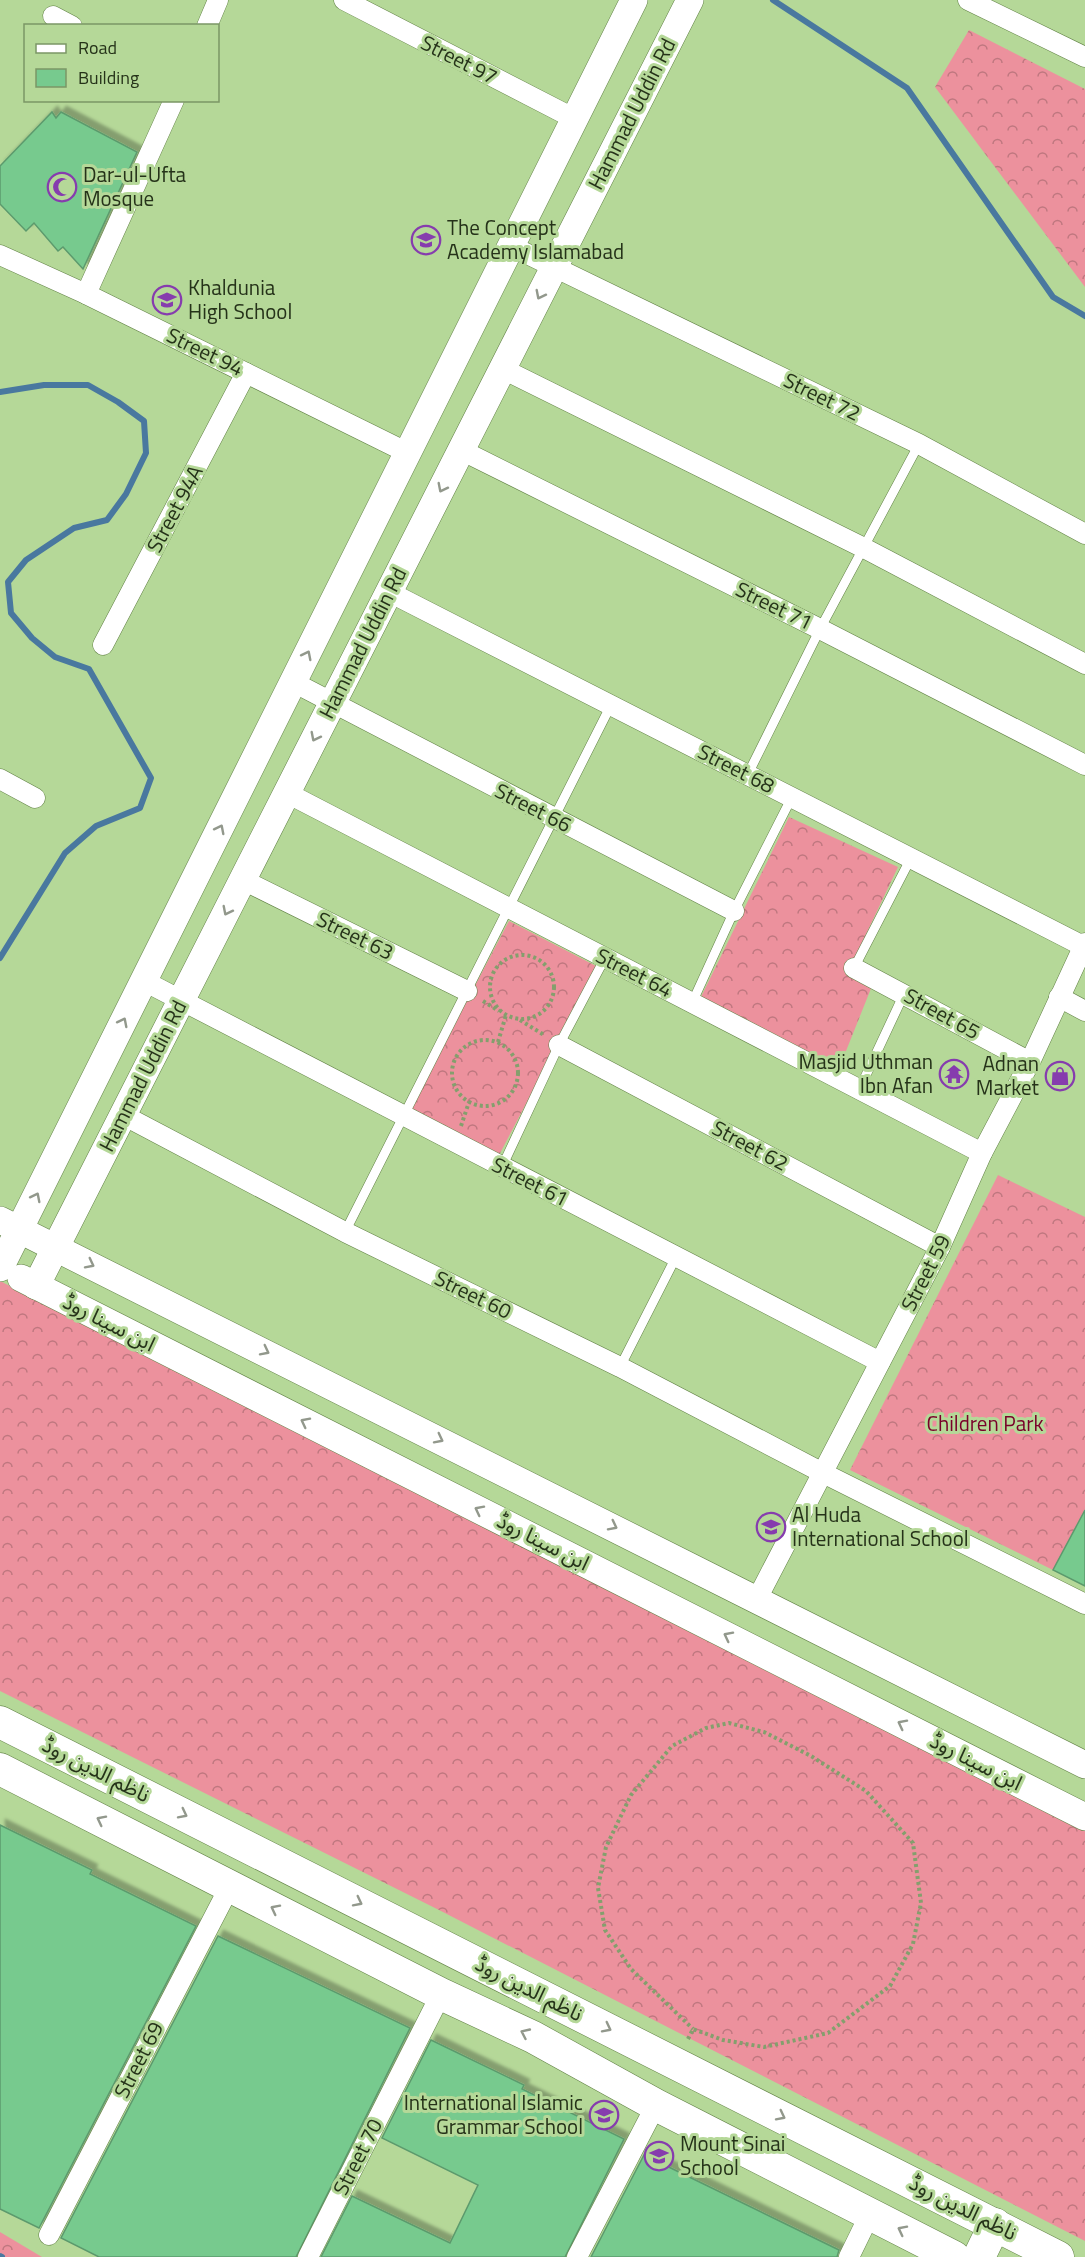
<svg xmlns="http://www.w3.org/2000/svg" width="1085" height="2257" font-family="'Titillium Web','Noto Sans Arabic',sans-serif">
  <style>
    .forest { fill: url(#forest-crowns) }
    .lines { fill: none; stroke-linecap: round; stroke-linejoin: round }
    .stream { stroke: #49789f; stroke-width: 6 }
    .building { fill: #77ca8e; stroke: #5c9a6d; stroke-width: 1.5; filter: url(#shadow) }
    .lane-casing { stroke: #618145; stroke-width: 10 }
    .street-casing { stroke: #618145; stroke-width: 21 }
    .secondary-casing { stroke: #618145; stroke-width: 28 }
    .primary-casing { stroke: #618145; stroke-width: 33 }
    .path { stroke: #849f6d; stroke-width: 4; stroke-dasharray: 3 3; stroke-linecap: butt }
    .lane { stroke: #fff; stroke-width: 9 }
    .street { stroke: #fff; stroke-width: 20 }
    .secondary { stroke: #fff; stroke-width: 27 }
    .primary { stroke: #fff; stroke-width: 32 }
    .oneway { stroke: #92988c }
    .labels { text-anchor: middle; stroke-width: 6; stroke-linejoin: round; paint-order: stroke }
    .street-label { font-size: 21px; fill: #253219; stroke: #b5d898 }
    .poi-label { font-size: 21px; fill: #253219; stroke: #b5d898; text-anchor: start }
    .park-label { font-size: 21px; fill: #79002a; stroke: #b5d898 }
  </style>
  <defs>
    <pattern id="forest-crowns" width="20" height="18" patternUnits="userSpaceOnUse" patternTransform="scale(1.5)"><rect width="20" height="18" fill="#ec919d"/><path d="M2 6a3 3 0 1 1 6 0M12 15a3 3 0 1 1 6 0" fill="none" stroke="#bf777f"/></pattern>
    <filter id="shadow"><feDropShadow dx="5.5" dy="-5.5" stdDeviation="1.5" flood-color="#0004"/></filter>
  </defs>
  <rect width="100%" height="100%" fill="#b5d898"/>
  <g class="forest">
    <polygon points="969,30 1085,89 1085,287 935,87"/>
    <polygon points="789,817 898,867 849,970 872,986 838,1071 700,999"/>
    <polygon points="509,921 598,967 497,1159 408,1113"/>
    <polygon points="998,1175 1085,1217 1085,1510 1053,1570 850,1470"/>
    <polygon points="0,1281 1085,1828 1085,2241 439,1910 0,1691"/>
    <polygon points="0,2232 42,2257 0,2257"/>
  </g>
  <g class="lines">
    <g class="stream">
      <polyline points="773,0 907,88 1053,297 1085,316"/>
      <polyline points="0,392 44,385 88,385 118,402 144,421 146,453 126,494 107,520 74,528 26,560 8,582 11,613 32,638 55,657 89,669 151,778 140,808 96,826 65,853 0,958"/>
      <polyline points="0,2256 2,2257"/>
    </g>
  </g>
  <g class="building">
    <polygon points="52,112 56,118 61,112 137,152 83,269 63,247 58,251 34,223 26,231 0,204 0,166"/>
    <polygon points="1085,1510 1085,1586 1053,1570"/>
    <polygon points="0,1825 92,1870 90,1874 196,1926 39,2228 0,2209"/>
    <polygon points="218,1936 410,2028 296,2257 99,2257 61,2238"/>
    <polygon points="431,2040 524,2085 522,2089 624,2139 565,2257 321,2257 352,2196 450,2243 478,2185 382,2138"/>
    <polygon points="644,2155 839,2250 837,2257 591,2257"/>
  </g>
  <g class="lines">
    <g class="lane-casing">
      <g id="lane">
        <polyline points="748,774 820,629 919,444"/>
        <polyline points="854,968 911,858"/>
        <polyline points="692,1003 734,911 792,797"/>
        <polyline points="859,1090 904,994"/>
        <polyline points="502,1167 559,1045 605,958"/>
        <polyline points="345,1232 611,705"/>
        <polyline points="620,1367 676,1257"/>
      </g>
    </g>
    <g class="street-casing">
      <g id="street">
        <polyline points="344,0 575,119"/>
        <polyline points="968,0 1085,57"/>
        <polyline points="53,16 72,26"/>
        <polyline points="207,26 218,0"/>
        <polyline points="511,246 919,444 1085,534"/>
        <polyline points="0,255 86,294 408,453"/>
        <polyline points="86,294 174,100"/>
        <polyline points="503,369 864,548 1085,664"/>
        <polyline points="461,450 820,629 1085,765"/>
        <polyline points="389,592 1083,946"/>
        <polyline points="103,645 246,373"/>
        <polyline points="293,682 734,911"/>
        <polyline points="0,779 35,798"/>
        <polyline points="287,793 982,1153"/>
        <polyline points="243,880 467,991"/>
        <polyline points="854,968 1030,1062"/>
        <polyline points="144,981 880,1362"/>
        <polyline points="1059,997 1085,1011"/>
        <polyline points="559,1045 940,1247"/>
        <polyline points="123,1115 345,1232 620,1367 823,1473 1085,1604"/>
        <polyline points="757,1599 940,1247 982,1153 1030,1062 1085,943"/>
        <polyline points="49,2235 230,1886"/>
        <polyline points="308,2257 441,1994"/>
        <polyline points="577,2257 656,2105"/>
        <polyline points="849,2257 870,2214"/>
      </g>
    </g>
    <g class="secondary-casing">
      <g id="secondary">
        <polyline points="0,1220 1085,1765"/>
        <polyline points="0,1268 634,0"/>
        <polyline points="21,1278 1085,1817"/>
        <polyline points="36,1286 690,0"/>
      </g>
    </g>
    <g class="primary-casing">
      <g id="primary">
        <polyline points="0,1722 1058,2257"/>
        <polyline points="0,1769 441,1994 533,2037 656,2105 954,2257"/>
        <polyline points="979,2257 995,2224"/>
      </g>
    </g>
    <g class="path">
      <circle cx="522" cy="987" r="32"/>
      <polyline points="483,1001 499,1011"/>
      <polyline points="520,1020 544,1035"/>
      <circle cx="485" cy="1073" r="33"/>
      <polyline points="498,1042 506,1015"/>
      <polyline points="461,1126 469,1102"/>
      <polyline points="688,2039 693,2029 723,2040 764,2047 828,2033 890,1986 913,1944 921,1903 913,1843 866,1791 811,1756 764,1732 729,1723 706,1728 672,1746 631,1795 606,1847 598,1888 605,1930 631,1969 693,2029"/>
    </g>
    <use href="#lane" class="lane"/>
    <use href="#street" class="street"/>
    <use href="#secondary" class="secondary"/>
    <use href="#primary" class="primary"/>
  </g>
  <defs><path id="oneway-chevron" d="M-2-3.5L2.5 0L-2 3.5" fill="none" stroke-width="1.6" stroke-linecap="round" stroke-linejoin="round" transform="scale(1.5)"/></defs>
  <g class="oneway">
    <use href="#oneway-chevron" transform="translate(540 295) rotate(117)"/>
    <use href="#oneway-chevron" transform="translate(442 488) rotate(117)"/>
    <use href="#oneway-chevron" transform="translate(307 655) rotate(-63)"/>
    <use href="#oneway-chevron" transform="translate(315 737) rotate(117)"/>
    <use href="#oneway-chevron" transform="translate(220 829) rotate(-63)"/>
    <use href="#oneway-chevron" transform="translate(227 911) rotate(117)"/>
    <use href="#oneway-chevron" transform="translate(123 1022) rotate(-63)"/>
    <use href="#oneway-chevron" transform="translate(36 1197) rotate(-63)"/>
    <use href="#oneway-chevron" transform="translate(90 1264) rotate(27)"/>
    <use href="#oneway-chevron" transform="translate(265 1351) rotate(27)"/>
    <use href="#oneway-chevron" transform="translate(305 1422) rotate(-153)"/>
    <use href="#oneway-chevron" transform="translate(439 1439) rotate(27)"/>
    <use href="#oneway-chevron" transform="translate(479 1510) rotate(-153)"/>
    <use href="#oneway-chevron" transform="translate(613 1526) rotate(27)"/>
    <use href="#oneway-chevron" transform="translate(728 1636) rotate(-153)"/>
    <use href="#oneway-chevron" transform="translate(902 1724) rotate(-153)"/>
    <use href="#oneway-chevron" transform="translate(183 1814) rotate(27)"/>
    <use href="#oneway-chevron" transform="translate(101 1820) rotate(-153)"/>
    <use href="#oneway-chevron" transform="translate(358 1902) rotate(27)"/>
    <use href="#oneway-chevron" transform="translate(275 1909) rotate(-153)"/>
    <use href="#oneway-chevron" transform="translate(607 2028) rotate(27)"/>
    <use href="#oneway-chevron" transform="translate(525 2033) rotate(-155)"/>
    <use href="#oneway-chevron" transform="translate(781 2116) rotate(27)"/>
    <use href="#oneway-chevron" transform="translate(902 2230) rotate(-153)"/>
  </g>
  <defs>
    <g id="mosque-ring" transform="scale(1.5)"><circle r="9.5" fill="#b5d898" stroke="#863cae" stroke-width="1.5"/><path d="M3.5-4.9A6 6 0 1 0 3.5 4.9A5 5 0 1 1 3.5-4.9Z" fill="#863cae"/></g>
    <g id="university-ring" transform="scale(1.5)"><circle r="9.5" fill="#b5d898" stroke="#863cae" stroke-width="1.5"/><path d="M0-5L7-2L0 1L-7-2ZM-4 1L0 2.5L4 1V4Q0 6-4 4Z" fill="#863cae"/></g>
    <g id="school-ring" transform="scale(1.5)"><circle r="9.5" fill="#b5d898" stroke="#863cae" stroke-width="1.5"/><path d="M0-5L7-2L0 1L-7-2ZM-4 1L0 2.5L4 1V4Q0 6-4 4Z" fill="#863cae"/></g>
    <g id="temple-ring" transform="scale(1.5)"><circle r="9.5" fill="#b5d898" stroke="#863cae" stroke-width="1.5"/><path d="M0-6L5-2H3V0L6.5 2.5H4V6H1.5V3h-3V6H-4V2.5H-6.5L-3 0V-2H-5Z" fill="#863cae"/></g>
    <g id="shop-ring" transform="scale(1.5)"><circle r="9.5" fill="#b5d898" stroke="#863cae" stroke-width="1.5"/><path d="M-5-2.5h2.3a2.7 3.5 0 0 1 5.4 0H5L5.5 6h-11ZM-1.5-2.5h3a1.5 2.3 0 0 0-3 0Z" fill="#863cae"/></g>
  </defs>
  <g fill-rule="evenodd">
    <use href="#mosque-ring" x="62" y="187"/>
    <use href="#university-ring" x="426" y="240"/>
    <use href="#school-ring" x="167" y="300"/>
    <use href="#temple-ring" x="954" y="1074"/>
    <use href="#shop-ring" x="1060" y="1076"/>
    <use href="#school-ring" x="771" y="1527"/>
    <use href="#school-ring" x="604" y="2115"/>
    <use href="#school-ring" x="659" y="2156"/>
  </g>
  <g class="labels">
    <g class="street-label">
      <text transform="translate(459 60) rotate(27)" y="7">Street 97</text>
      <text transform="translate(632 114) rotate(-63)" y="7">Hammad Uddin Rd</text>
      <text transform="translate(205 352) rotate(26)" y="7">Street 94</text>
      <text transform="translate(822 397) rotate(26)" y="7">Street 72</text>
      <text transform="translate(175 509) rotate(-62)" y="7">Street 94A</text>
      <text transform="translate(774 606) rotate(26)" y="7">Street 71</text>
      <text transform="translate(363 643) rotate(-63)" y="7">Hammad Uddin Rd</text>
      <text transform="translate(736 769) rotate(27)" y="7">Street 68</text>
      <text transform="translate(533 808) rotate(27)" y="7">Street 66</text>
      <text transform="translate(355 936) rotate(26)" y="7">Street 63</text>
      <text transform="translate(634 973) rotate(27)" y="7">Street 64</text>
      <text transform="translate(942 1014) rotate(29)" y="7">Street 65</text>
      <text transform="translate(143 1076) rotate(-63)" y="7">Hammad Uddin Rd</text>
      <text transform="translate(750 1146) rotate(28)" y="7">Street 62</text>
      <text transform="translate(530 1182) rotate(27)" y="7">Street 61</text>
      <text transform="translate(926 1273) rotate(-63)" y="7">Street 59</text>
      <text transform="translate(473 1295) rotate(26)" y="7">Street 60</text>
      <text transform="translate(109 1323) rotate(27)" y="7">ابن سینا روڈ</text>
      <text transform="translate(543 1542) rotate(27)" y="7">ابن سینا روڈ</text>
      <text transform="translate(976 1762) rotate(27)" y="7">ابن سینا روڈ</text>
      <text transform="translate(96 1770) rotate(27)" y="7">ناظم الدین روڈ</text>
      <text transform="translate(529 1989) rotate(27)" y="7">ناظم الدین روڈ</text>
      <text transform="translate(139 2060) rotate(-63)" y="7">Street 69</text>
      <text transform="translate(358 2157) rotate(-63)" y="7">Street 70</text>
      <text transform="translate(963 2208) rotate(27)" y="7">ناظم الدین روڈ</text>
    </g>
    <g class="poi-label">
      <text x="83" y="182">Dar-ul-Ufta<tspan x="83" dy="24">Mosque</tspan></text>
      <text x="447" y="235">The Concept<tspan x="447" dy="24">Academy Islamabad</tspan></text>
      <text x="188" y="295">Khaldunia<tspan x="188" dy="24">High School</tspan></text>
      <text x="933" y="1069" text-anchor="end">Masjid Uthman<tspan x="933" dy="24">Ibn Afan</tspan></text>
      <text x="1039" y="1071" text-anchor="end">Adnan<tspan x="1039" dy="24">Market</tspan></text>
      <text x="792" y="1522">Al Huda<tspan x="792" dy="24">International School</tspan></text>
      <text x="583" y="2110" text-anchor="end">International Islamic<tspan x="583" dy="24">Grammar School</tspan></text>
      <text x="680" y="2151">Mount Sinai<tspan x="680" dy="24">School</tspan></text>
    </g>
    <g class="park-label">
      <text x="985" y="1431">Children Park</text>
    </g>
  </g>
  <rect x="24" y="24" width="195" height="78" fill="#b5d898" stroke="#7b9665" stroke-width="1.5"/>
  <rect x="36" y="44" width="30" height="9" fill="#ffffff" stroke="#7b9665" stroke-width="1.5"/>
  <text x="78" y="54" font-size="18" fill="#253219">Road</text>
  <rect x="36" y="69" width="30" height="18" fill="#77ca8e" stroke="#7b9665" stroke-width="1.5"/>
  <text x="78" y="84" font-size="18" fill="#253219">Building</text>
</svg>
